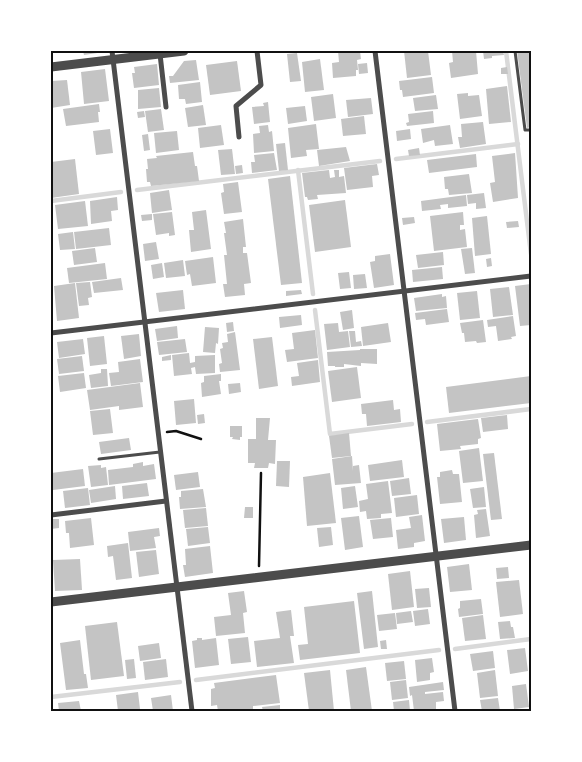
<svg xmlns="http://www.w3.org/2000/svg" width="582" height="762" font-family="'Nunito Sans',sans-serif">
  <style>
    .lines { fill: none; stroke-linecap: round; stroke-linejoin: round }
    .stream { stroke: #d9d9d9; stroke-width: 4.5 }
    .building { fill: #c4c4c4 }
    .path { stroke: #111; stroke-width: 2.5 }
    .service { stroke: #4c4c4c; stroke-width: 3 }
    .minor { stroke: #4c4c4c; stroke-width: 5 }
    .tertiary { stroke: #4c4c4c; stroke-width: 9 }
    .neatline { fill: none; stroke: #111; stroke-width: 2 }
  </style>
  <rect width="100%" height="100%" fill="#fff"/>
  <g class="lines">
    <g class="stream">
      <polyline points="506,51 531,254"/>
      <polyline points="396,159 518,144"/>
      <polyline points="298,170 313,294"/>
      <polyline points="137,190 380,161"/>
      <polyline points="51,201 121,192"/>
      <polyline points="315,310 330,434 412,424"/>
      <polyline points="427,422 531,409"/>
      <polyline points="455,649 531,639"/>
      <polyline points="196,680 439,650"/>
      <polyline points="51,697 180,682"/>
    </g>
  </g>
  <g class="building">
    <polygon points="83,51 104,51 104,52 84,55"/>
    <polygon points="338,51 360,51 361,59 357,60 358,70 356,70 356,76 333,78 332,63 339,62"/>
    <polygon points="404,51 428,51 431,75 407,78"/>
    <polygon points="452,51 476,51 478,74 451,78 449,63 453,62"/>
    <polygon points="483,51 503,51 504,55 492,56 492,58 484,59"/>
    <polygon points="517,51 531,51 531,127 527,128"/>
    <polygon points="297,53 301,81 290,82 287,54"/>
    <polygon points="320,59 324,90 305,92 302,62"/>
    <polygon points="196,60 199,80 170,83 169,76 173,76 184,61"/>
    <polygon points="237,61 241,91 210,95 206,65"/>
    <polygon points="367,63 368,73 359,74 358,64"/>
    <polygon points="157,64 159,85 134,88 132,73 135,73 134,67"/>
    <polygon points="507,67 508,74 501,74 501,68"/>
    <polygon points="105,69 109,101 84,104 81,72"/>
    <polygon points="432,77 434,93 403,97 402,90 400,90 399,81"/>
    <polygon points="67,80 70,105 51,108 51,81"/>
    <polygon points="200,82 202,102 186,104 185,99 179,99 178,85"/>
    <polygon points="507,86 511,122 489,124 486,89"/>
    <polygon points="159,88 161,107 138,109 138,90"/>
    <polygon points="468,93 468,96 479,95 482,116 460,119 457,94"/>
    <polygon points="333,94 336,118 314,121 311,97"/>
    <polygon points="436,95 438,109 415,111 413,98"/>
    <polygon points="371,98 373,114 348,117 346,100"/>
    <polygon points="268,102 270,122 254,124 252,107 264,106 263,103"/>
    <polygon points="99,104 100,112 98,112 99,122 66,126 63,109"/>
    <polygon points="203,105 206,125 188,127 185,108"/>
    <polygon points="305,106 307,121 288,124 286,108"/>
    <polygon points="161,109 164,130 148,132 145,111"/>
    <polygon points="144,111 145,117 138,118 137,112"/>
    <polygon points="433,111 434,123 407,126 406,123 409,122 408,114"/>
    <polygon points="364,116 366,134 343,136 341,119"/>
    <polygon points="483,122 486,144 460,148 458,137 462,137 461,124"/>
    <polygon points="316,124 319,149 306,150 307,156 291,158 288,128"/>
    <polygon points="221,125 224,145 200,148 198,128"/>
    <polygon points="268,125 269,132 272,131 274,151 254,153 253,134 260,133 259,126"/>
    <polygon points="450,125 453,144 435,146 434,140 423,143 421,129"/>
    <polygon points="110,129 113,153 96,155 93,131"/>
    <polygon points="410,129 411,139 397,141 396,131"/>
    <polygon points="177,131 179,150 156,153 154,133"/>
    <polygon points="148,134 150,150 144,151 142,135"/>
    <polygon points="285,143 288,170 279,171 276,144"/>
    <polygon points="346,147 350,161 319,166 317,150"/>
    <polygon points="419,148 420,155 409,156 408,150"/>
    <polygon points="232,149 235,174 221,175 218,150"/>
    <polygon points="193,152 195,166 197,166 199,181 151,186 150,182 147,182 146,169 148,169 147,159 157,158 156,156"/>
    <polygon points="274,153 277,170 252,173 251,162 255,162 254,155"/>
    <polygon points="515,153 518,198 493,202 490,183 495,182 492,156"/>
    <polygon points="476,154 477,167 429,173 427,160"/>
    <polygon points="75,159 79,194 51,198 51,162"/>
    <polygon points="377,164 379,175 372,176 373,187 347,190 344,168"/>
    <polygon points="242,165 243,173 236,174 235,166"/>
    <polygon points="329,170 330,178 335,177 334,170 339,170 339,177 344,176 346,193 317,195 318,199 308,200 307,197 305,197 302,173"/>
    <polygon points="469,174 472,193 449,195 448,189 445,189 444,177"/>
    <polygon points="290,176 302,283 281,285 268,179"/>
    <polygon points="238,182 242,212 224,214 221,193 224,192 223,184"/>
    <polygon points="169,190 172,210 152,213 150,193"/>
    <polygon points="484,193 486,208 476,209 476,203 468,204 467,195"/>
    <polygon points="466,195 467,206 448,208 448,204 440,205 441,209 422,211 421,201"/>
    <polygon points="117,197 118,210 111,211 112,221 91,224 90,201"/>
    <polygon points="345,200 351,247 315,252 309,205"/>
    <polygon points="85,201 88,226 58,229 55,205"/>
    <polygon points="206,210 211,249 191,252 189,230 194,230 192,212"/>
    <polygon points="172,212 175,235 169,236 169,233 156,235 153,214"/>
    <polygon points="463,212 464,225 460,225 460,230 465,229 467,247 434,251 430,216"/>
    <polygon points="152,214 152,220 142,221 141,215"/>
    <polygon points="487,216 491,254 475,256 472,218"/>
    <polygon points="414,217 415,223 403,225 402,218"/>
    <polygon points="243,219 246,247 243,247 243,253 247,253 251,283 244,284 245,295 225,297 223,284 227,284 224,255 227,255 224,233 226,233 224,222"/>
    <polygon points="518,221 519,227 507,228 506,222"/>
    <polygon points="109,228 111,245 76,249 74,232"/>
    <polygon points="73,232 75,249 60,250 58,234"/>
    <polygon points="156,242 159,259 145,261 143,244"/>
    <polygon points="95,248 97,262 74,265 72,251"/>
    <polygon points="472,248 475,273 465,274 461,249"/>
    <polygon points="443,252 444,265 418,268 416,255"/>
    <polygon points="390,254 394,285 374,288 370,262 375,261 375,256"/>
    <polygon points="213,257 216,283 192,286 190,274 187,275 185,261"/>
    <polygon points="491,258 492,266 487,267 486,259"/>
    <polygon points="183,260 185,276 166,278 164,263"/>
    <polygon points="105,263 107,279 69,283 67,268"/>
    <polygon points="162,263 164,277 153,279 151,265"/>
    <polygon points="442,267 443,279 413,282 412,270"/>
    <polygon points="349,272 351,288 340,289 338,273"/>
    <polygon points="365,274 367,288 354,289 353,275"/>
    <polygon points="121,278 123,290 94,293 92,282"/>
    <polygon points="90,282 92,297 88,298 89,305 79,306 76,283"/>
    <polygon points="75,283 79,318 57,321 54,286"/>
    <polygon points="531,284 531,325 520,326 515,286"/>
    <polygon points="509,287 513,315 493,317 490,289"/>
    <polygon points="183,290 185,309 159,312 156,293"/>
    <polygon points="301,290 302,294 286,296 286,291"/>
    <polygon points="477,291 480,318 460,320 457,293"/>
    <polygon points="442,294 442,297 446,296 447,308 416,311 414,298"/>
    <polygon points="447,309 449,322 426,325 425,319 416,320 415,313"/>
    <polygon points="352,310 354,328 343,330 340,312"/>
    <polygon points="301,315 302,325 280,328 279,317"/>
    <polygon points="513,316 516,336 511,337 512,339 498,341 496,326 488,327 487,320"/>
    <polygon points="483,320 486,342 477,343 476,341 465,342 464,333 462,333 460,323"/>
    <polygon points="233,322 234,331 227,332 226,323"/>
    <polygon points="338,323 339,332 348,331 350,347 327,350 324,324"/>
    <polygon points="388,323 391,342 363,346 361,327"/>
    <polygon points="177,326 178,338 157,341 155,329"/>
    <polygon points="205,327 219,328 218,344 216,343 215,353 203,352"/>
    <polygon points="315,330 318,358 287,362 285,350 294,349 292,333"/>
    <polygon points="349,331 355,331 356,342 361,341 362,346 351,347"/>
    <polygon points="235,332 240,370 220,372 219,364 222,363 220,349 223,348 222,343 228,342 227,334"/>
    <polygon points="139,334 141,356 124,359 121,336"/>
    <polygon points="104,336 107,364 90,366 87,338"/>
    <polygon points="272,337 278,386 259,389 253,339"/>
    <polygon points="83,339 85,354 59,358 57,342"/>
    <polygon points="185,339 187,352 159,355 157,342"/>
    <polygon points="360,349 377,349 377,364 361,363 361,366 344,364 344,367 335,367 335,366 328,366 327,352 360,350"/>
    <polygon points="189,353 190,363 195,362 195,356 215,355 215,373 196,374 195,367 191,368 192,374 174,376 172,355"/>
    <polygon points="171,355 171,360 162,361 162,357"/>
    <polygon points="82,356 84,371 59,374 57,359"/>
    <polygon points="140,359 143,382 111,386 109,373 119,372 118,362"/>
    <polygon points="318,360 320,382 292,386 291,377 299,376 297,363"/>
    <polygon points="357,367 361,398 332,402 328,371"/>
    <polygon points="101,369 107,369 108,386 91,388 89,375 101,373"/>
    <polygon points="84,373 86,388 60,392 58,376"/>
    <polygon points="221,374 221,381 219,381 221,394 202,397 201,383 204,382 204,376"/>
    <polygon points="531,376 531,403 449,413 446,387"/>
    <polygon points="140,383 143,407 119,410 119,406 90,410 87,390"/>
    <polygon points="240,383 241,392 229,394 228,384"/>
    <polygon points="194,399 196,423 176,425 174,401"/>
    <polygon points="393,400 394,410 400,409 401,422 367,426 366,414 362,414 361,404"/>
    <polygon points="110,409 113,433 93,435 90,411"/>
    <polygon points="204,414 205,423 198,424 197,415"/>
    <polygon points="507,415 508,429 483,432 481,418"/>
    <polygon points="256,418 270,418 268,440 276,440 275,464 269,463 268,468 254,468 255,463 248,463 248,439 256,439"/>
    <polygon points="478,419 481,438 478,439 478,444 460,446 461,449 440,451 437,424"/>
    <polygon points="230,426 242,426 242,437 240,437 240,440 232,439 233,437 230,437"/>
    <polygon points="349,433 351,456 332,458 329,436"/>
    <polygon points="129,438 131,450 101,454 99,442"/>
    <polygon points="479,448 483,481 463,483 459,451"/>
    <polygon points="494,453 502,519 491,520 483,454"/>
    <polygon points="352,456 353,471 353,466 359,465 361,483 335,485 332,459"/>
    <polygon points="402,460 404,477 370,481 368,465"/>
    <polygon points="277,461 290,461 289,487 276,486"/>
    <polygon points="143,462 143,466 154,464 156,479 109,485 108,470 133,467 133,464"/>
    <polygon points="101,465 101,468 106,467 108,485 91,487 88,466"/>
    <polygon points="83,469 85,486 53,490 51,473"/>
    <polygon points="452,470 453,474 459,474 462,502 440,504 437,477 440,477 440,472"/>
    <polygon points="198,472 200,487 176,490 174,475"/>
    <polygon points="330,473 336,523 307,526 303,477"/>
    <polygon points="409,478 411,494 392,496 390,481"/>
    <polygon points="388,481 392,513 381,514 381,518 367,519 366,511 360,512 359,501 368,499 366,484"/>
    <polygon points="147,483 149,496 123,499 122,486"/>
    <polygon points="115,486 116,499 91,503 89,490"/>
    <polygon points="355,486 358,507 343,509 341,488"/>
    <polygon points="484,487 486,507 473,508 470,489"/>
    <polygon points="88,488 90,505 65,508 63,491"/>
    <polygon points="203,489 206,507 180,509 179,497 181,497 181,491"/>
    <polygon points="417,495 419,514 396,517 394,498"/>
    <polygon points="245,507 253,507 253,518 244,518"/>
    <polygon points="206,508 208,526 185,528 183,510"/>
    <polygon points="486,509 490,536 476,538 474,515 478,514 477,510"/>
    <polygon points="422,515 425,541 414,543 414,547 398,549 396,530 411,528 409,517"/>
    <polygon points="359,516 363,547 345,550 341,518"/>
    <polygon points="464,517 466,540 444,543 441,519"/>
    <polygon points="91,518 94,545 70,548 69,533 66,533 65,521"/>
    <polygon points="391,518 393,537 373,539 370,520"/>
    <polygon points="51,519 59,519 59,528 51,529"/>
    <polygon points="208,527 210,543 188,546 186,529"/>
    <polygon points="331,527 333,545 319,547 317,528"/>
    <polygon points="159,528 160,536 154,537 156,548 130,551 128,532"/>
    <polygon points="128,543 132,578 116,580 113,556 108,557 107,546"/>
    <polygon points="210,546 213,573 185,577 183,565 186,565 185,549"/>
    <polygon points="156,550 159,574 139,577 136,552"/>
    <polygon points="80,559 82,590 55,591 53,560"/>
    <polygon points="469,564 472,590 450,592 447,567"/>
    <polygon points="508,567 509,578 497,579 496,568"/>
    <polygon points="410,571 414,607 392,610 388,574"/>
    <polygon points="519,580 523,614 500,617 496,582"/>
    <polygon points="429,588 431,607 417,608 415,589"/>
    <polygon points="244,591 247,612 243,613 245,633 216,636 214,617 231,615 228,593"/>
    <polygon points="372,591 378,647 364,649 357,593"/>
    <polygon points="481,599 483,614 459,617 458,609 460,608 460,601"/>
    <polygon points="354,601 360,653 300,660 298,645 308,644 304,607"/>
    <polygon points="428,609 430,624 415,626 413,611"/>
    <polygon points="291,610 294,636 290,636 294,663 257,667 254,641 280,638 276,612"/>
    <polygon points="411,611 413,622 397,624 396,613"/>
    <polygon points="395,613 397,629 379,631 377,615"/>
    <polygon points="483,615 486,639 465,641 462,618"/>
    <polygon points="510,621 511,627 513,627 515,638 500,639 498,622"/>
    <polygon points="117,622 124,676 91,680 85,626"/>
    <polygon points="248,637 251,662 231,664 228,639"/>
    <polygon points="197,638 202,638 202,640 216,638 219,665 195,668 192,641 197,640"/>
    <polygon points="80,640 84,674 86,674 88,688 66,690 60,643"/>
    <polygon points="386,640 387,649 381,649 380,641"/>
    <polygon points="159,643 161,658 140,661 138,646"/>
    <polygon points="525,648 528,671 510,674 507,650"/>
    <polygon points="493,651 495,668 473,671 470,654"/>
    <polygon points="432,658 434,672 430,673 430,680 417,682 415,660"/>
    <polygon points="134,659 136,678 127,679 125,660"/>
    <polygon points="166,659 168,677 145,680 143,662"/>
    <polygon points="404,661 406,679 387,681 385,663"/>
    <polygon points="366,667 372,711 351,711 346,670"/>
    <polygon points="330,670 334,711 309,711 304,673"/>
    <polygon points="495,670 498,696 480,698 477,673"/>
    <polygon points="276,675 280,703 253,706 253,711 230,711 230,709 218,711 217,705 211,706 211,689 215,688 214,683"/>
    <polygon points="406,680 408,698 392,700 390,682"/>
    <polygon points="443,682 444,690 425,692 425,694 443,692 444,701 436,702 436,709 414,711 412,695 410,696 409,687"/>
    <polygon points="526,684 529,707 514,709 512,686"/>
    <polygon points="138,692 140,709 135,709 136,711 118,711 116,695"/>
    <polygon points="171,695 173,711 153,711 151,698"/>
    <polygon points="498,698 500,711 482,711 480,700"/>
    <polygon points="409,700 410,711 394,711 393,702"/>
    <polygon points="79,701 81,711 59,711 58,703"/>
    <polygon points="280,705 280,711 263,711 262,707"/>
  </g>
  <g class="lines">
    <g class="path">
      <polyline points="167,432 176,431 201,439"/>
      <polyline points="259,566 261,473"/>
    </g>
    <g class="service">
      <polyline points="515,51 525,130 531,130"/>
      <polyline points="99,459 160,452"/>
    </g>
    <g class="minor">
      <polyline points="112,51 192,711"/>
      <polyline points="375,51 455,711"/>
      <polyline points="160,54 166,107"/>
      <polyline points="239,137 236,106 261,85 257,51"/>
      <polyline points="51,333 531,276"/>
      <polyline points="51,515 166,501"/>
    </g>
    <g class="tertiary">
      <polyline points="51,67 184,51"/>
      <polyline points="51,602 531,545"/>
    </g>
  </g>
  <rect width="582" height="762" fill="none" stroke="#ffffff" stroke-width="105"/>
  <rect x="52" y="52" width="478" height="658" class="neatline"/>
</svg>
